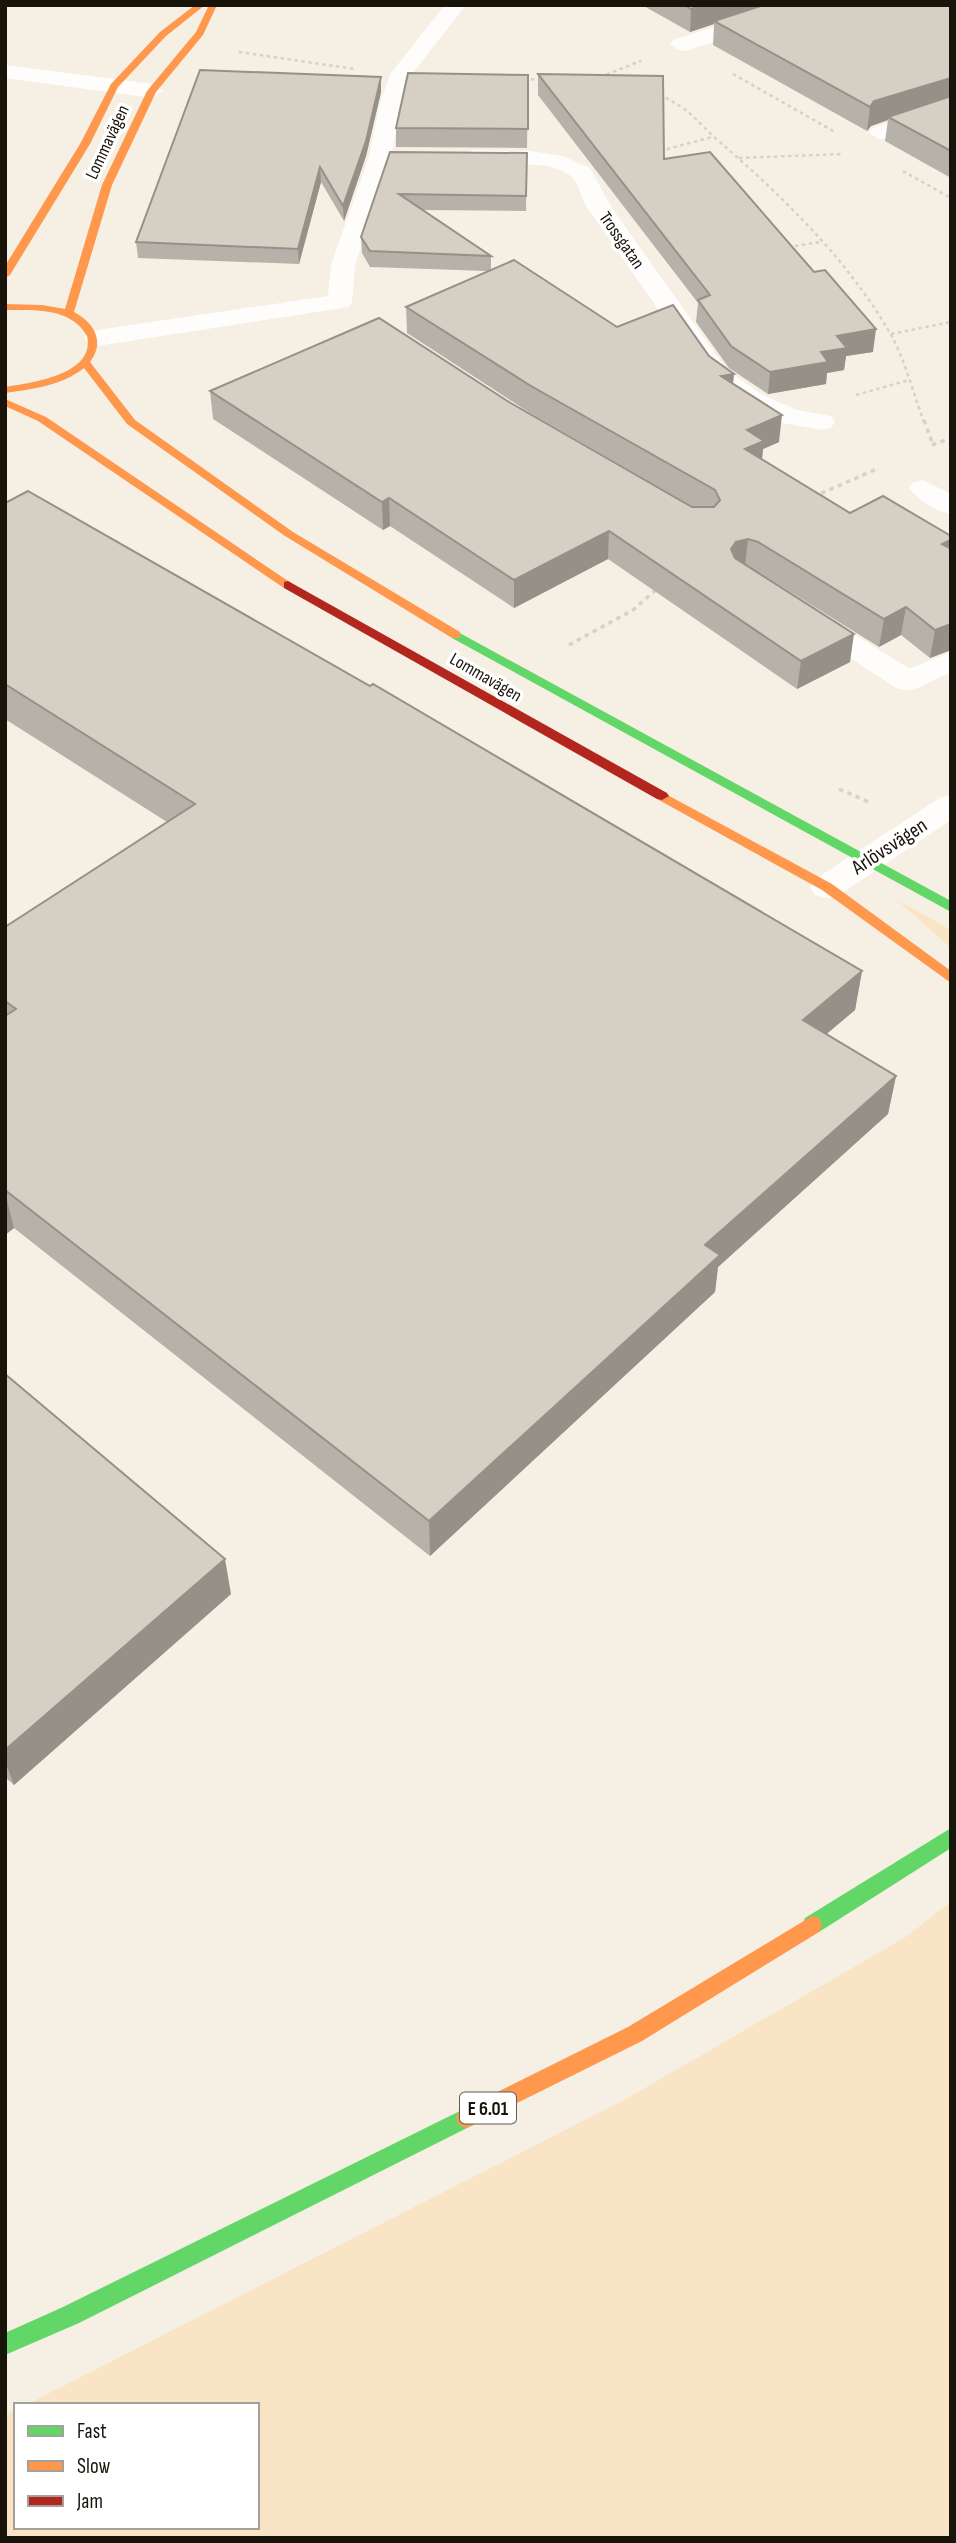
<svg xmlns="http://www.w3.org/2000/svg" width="956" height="2543" font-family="'Sofia Sans Condensed',sans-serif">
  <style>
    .green { fill: #f9e5c5 }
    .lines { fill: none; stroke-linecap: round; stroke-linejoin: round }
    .path-far1 { stroke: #d4d1ce; stroke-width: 2.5; stroke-dasharray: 3.5 3.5; stroke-linecap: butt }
    .path { stroke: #d4d1ce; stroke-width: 3.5; stroke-dasharray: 4.5 4.5; stroke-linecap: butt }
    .lane { fill: #fefdfb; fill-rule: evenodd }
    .street { fill: #fefdfb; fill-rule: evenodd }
    .fast { fill: #63d668; fill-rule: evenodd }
    .slow { fill: #ff974d; fill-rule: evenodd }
    .jam { fill: #b3261e; fill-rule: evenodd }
    .wall { fill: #b7b2a9 }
    .shaded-wall { fill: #959189 }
    .building { fill: #d5cfc4; stroke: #959189; stroke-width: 2 }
    .labels { text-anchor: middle; stroke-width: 7; stroke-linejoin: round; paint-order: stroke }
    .far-street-label { font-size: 18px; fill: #19140a; stroke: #fff }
    .shield { fill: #fff; stroke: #5e5a54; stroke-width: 2 }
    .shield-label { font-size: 19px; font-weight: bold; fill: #19140a }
    .street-label { font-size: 21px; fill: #19140a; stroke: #fff }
  </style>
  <rect width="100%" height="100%" fill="#f6efe3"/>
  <g class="green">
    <polygon points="897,900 951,930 951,948"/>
    <polygon points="951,1902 951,2538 5,2538 5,2415 16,2410 16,2527 257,2527 257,2405 26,2405 624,2100 904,1938"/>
  </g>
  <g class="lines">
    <g class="path-far1">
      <polyline points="239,52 355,69"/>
      <polyline points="733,74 835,132"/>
      <polyline points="600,77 641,61"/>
      <polyline points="524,79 543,80"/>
      <path d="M 659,95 C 692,109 695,121 721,143 C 784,198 847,259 890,333 C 905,359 913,393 924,422"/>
      <polyline points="660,151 712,137"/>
      <polyline points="739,158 842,154"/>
      <polyline points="903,171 951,198"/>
      <polyline points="788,247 821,242"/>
      <polyline points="891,334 951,322"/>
      <polyline points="856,395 909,380"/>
    </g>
    <g class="path">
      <polyline points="924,420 933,445"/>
      <polyline points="932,445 951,438"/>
      <polyline points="813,497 879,468"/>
      <polyline points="569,645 633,610 658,588"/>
      <polyline points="839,789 869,802"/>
    </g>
    <g class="lane">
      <polygon points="783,5 815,5 812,9 689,50 681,51 670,45 673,40"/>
      <polygon points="951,102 951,116 880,140 869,133 872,128"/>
      <path d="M 923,480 L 951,494 L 951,514 C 936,511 918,500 909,488 L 913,482 Z"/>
      <polygon points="808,609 818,612 918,674 922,681 918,688 907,690 896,688 798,624 793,618 798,612"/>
    </g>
    <g class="street">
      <polygon points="445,5 466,5 412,74 402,102 391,157 355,265 352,302 349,307 97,346 88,343 84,338 88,333 97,330 328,296 331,265 369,157 380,102 391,73"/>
      <polygon points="5,65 152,84 163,91 152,98 5,78"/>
      <path d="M 473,150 L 530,151 L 563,156 L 590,168 L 610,205 L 727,370 L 761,394 L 797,410 L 831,416 L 835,422 L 831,428 L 822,430 L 782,423 L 743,406 L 709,382 L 586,206 C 582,198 578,183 572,177 C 549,156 494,169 465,162 L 462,157 Z"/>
      <polygon points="951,652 951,672 918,688 907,690 896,688 892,681 896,674"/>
      <polygon points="951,795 951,820 839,895 827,898 815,895 810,887 815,879 940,798"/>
    </g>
    <g class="fast">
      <polygon points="456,631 951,901 951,912 452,638 452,632"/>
      <polygon points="951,1828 951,1848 819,1932 812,1934 805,1932 802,1925 805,1918"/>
      <polygon points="466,2108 473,2111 476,2118 473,2125 79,2323 5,2355 5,2333 63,2307"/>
    </g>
    <g class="slow">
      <polygon points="195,5 205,5 166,36 118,87 90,144 10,275 5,278 5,266 80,144 111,84 160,32"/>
      <path d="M 209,5 L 217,5 L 203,35 L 156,92 L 112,185 L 74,312 C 95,323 105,342 90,362 L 135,420 L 293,532 L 460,632 L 460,638 L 452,638 L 285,536 L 127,424 L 84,368 C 61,386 33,389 5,393 L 5,387 C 30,383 96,375 87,336 C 71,307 34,310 5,310 L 5,304 L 42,305 L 65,309 L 102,185 L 147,91 L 196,32 Z"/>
      <polygon points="5,399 46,417 294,585 292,588 284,588 38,421 5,406"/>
      <polygon points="662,792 832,884 951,971 951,983 822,890 657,799 657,793"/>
      <polygon points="812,1916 819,1918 822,1925 819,1932 642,2041 473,2125 466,2128 459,2125 456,2118 459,2111 628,2027"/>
    </g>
    <polygon class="jam" points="288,581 667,793 669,796 662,800 657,799 284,588 284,582"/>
  </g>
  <g class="wall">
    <polygon points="642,5 951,5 951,178 885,141 888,120 871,126 867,131 713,45 714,24 690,32"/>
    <polygon points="538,74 873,352 846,356 844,370 827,373 826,384 768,394 729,368 696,322 698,303 538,95"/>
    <polygon points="528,75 527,148 396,147 396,128"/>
    <polygon points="381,77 381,92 366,156 344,221 321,182 299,264 138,258 136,242"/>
    <polygon points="390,152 527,153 526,211 422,210 491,256 491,270 617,327 709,356 734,374 733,383 779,442 763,449 762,460 850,513 951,536 951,650 930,658 901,635 879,647 755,570 752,569 850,662 797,689 608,559 514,608 390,526 383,530 213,419 210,391 509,402 693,507 530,413 407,333 406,307 487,271 370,267 362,253 361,237"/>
    <polygon points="5,503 862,971 855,1010 826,1034 896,1076 888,1114 718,1267 715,1292 430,1556 14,1228 5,1235 5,927 167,822 5,719"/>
    <polygon points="5,1374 231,1594 14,1785 5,1777"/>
  </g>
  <g class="shaded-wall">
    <polygon points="702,5 774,5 714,21 714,24 690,32 691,9"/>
    <polygon points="381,77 381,92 366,156 344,221 343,206"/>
    <polygon points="951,78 951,100 888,117 888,120 871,126 867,131 870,107 874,101"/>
    <polygon points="320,167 321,182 299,264 298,249"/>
    <polygon points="876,329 873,352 846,356 844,370 827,373 826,384 768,394 770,372 821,352 837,336"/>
    <polygon points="734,374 731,401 721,376"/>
    <polygon points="782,415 779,442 763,449 761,468 742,477 747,430"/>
    <polygon points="389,498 390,526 383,530 382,502"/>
    <polygon points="609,531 608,559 514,608 514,580"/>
    <polygon points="748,539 745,566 733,569 731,549 736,542"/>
    <polygon points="951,540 951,555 942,544"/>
    <polygon points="906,607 901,635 879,647 884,619"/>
    <polygon points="951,624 951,650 930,658 935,630"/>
    <polygon points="854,634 850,662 797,689 801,661"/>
    <polygon points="862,971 855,1010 797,1059 803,1020"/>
    <polygon points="896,1076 888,1114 718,1267 715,1292 430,1556 429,1521 705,1245"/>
    <polygon points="5,1192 14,1228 5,1235"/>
    <polygon points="225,1559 231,1594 14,1785 5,1761 5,1750"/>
  </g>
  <g class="building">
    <polygon points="685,5 702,5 691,9"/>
    <polygon points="764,5 951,5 951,78 874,101 870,107 714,21"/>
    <polygon points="200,70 381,77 366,141 343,206 320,167 298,249 136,242"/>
    <polygon points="408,73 528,75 528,129 396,128"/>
    <polygon points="538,74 663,76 664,159 710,152 814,272 825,270 876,329 837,336 847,348 821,352 828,362 770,372 731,346 698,300 710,295"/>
    <polygon points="951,96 951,151 888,117"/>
    <polygon points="390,152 527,153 526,196 399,194 491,256 370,251 361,237"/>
    <polygon points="514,260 617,327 673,305 709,356 734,374 721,376 782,415 747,430 764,441 745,449 850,513 883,496 951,536 951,540 942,544 951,549 951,624 935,630 906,607 884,619 758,542 748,539 736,542 731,549 735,558 854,634 801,661 609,531 514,580 389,498 382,502 210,391 379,318 509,402 692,507 714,507 720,500 715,490 531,386 406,307"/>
    <polygon points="28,491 370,686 373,684 862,971 803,1020 896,1076 705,1245 720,1255 429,1521 5,1190 5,1016 16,1009 5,1001 5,927 195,804 5,684 5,503"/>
    <polygon points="5,1374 225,1559 5,1750"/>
  </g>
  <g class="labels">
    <g class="far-street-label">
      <text transform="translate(107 142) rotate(-65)" y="6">Lommavägen</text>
      <text transform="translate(622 240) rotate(55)" y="6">Trossgatan</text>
      <text transform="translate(486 677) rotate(30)" y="6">Lommavägen</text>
    </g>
    <rect class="shield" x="460" y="2092.5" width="56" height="31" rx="5"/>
    <g class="shield-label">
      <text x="488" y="2115">E 6.01</text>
    </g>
    <g class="street-label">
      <text transform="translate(889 846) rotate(-33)" y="7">Arlövsvägen</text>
    </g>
  </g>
  <rect width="956" height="2543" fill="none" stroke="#19140a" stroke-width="14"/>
  <rect x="14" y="2403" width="245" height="126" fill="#ffffff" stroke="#a3a19d" stroke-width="2"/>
  <rect x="28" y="2426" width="35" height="10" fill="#63d668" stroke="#a3a19d" stroke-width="2"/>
  <text x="77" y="2438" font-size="21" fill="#19140a">Fast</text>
  <rect x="28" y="2461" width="35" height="10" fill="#ff974d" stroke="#a3a19d" stroke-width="2"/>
  <text x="77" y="2473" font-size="21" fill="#19140a">Slow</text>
  <rect x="28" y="2496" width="35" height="10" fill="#b3261e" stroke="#a3a19d" stroke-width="2"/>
  <text x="77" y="2508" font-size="21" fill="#19140a">Jam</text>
</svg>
